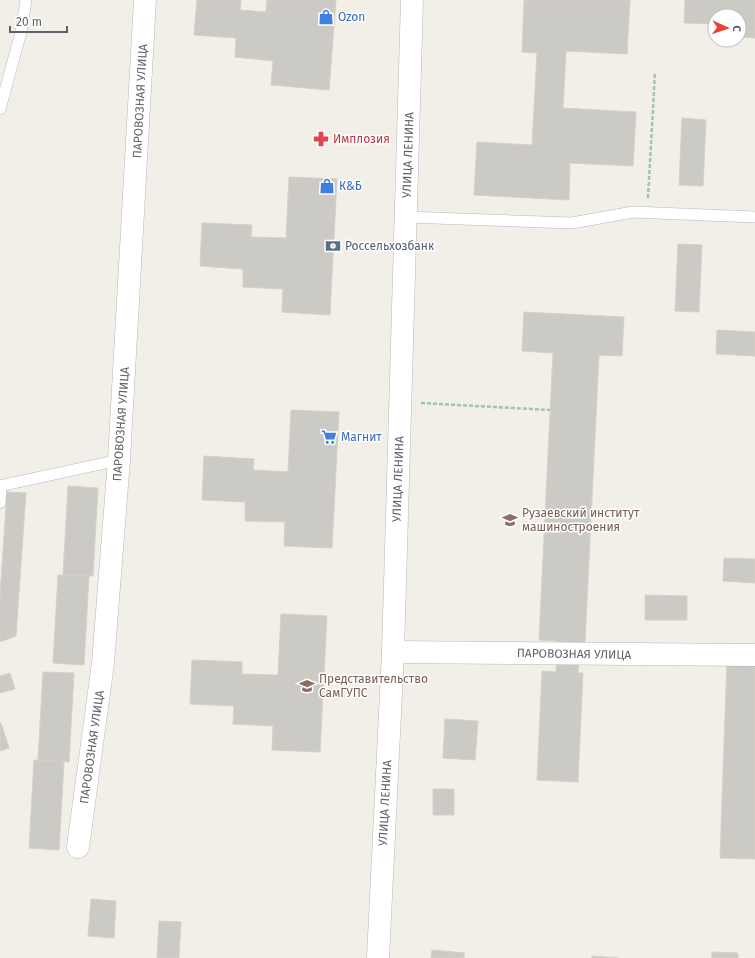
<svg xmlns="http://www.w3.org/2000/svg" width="755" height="958" font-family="'Fira Sans',sans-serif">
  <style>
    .building { fill: #cccac5; stroke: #d6d1c6 }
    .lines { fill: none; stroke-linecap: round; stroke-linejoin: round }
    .service-casing { stroke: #b5b8bc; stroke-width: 12 }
    .minor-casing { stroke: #b5b8bc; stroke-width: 23 }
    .path { stroke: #9cc7a9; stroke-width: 2.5; stroke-dasharray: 4 2; stroke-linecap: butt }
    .service { stroke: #fff; stroke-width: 11 }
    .minor { stroke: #fff; stroke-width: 22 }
    .labels { text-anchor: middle; stroke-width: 3; stroke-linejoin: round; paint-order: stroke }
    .shop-label { font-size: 12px; fill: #366cbe; stroke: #fff; text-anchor: start }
    .street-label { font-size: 12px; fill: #5f6368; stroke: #fff }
    .health-label { font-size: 12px; fill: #be3a42; stroke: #fff; text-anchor: start }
    .service-label { font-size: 12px; fill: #4e5e75; stroke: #fff; text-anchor: start }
    .education-label { font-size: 12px; fill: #785e54; stroke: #fff; text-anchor: start }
  </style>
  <rect width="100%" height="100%" fill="#f1efe8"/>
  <g class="building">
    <polygon points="197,0 241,0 240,10 266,12 267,0 336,0 329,90 271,85 273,61 235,57 236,38 194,35"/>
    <polygon points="524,0 630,0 627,54 566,51 563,108 636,112 633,166 570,163 569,200 474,195 477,142 532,145 537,53 522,52"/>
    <polygon points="685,0 755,0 755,38 739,37 739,16 715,16 715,24 684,23"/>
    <polygon points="682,118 706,120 703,186 679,185"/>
    <polygon points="289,177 337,179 330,315 282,312 283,289 243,287 243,269 200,266 202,223 252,225 251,237 286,238"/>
    <polygon points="678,244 702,245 699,312 675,311"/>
    <polygon points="524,312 624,317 622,356 599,355 585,642 580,642 578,673 583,673 578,782 537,780 542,671 556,672 557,641 539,640 553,353 522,351"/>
    <polygon points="717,330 755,332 755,356 716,354"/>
    <polygon points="291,410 339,412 332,548 284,546 285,522 245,521 245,502 202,500 204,456 254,459 253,470 288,472"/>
    <polygon points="68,486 98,488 93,576 63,575"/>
    <polygon points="7,492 26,493 16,636 0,642 0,595"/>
    <polygon points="724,558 755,559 755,583 723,581"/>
    <polygon points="58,575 89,576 84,665 53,663"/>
    <polygon points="645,595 687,596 687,620 645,620"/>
    <polygon points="281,614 327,616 320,752 272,750 273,726 233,724 234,706 190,704 192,660 242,662 242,674 278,675"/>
    <polygon points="727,659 755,660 755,859 720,858"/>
    <polygon points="43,672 74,673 69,762 38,760"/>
    <polygon points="10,673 15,689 0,693 0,676"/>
    <polygon points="445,719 478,721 475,760 443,758"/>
    <polygon points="0,723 1,723 9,748 0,751"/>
    <polygon points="34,760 64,762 59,850 29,848"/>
    <rect x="433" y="789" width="21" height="26"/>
    <polygon points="91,899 116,901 114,938 88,936"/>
    <polygon points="159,921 181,922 179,958 157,958"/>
    <polygon points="432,950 464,953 464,958 431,958"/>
    <polygon points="712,952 738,953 738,958 712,958"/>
    <polygon points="592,956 619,958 592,958"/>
  </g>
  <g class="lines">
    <g class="service-casing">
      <g id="service">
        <polyline points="0,109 21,32 26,0"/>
        <polyline points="406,217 572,223 633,212 755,217"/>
        <polyline points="0,486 119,460"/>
        <polyline points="0,503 1,486"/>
      </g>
    </g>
    <g class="minor-casing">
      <g id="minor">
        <polyline points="393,652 755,655"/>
        <polyline points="78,847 103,663 119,460 145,0"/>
        <polyline points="378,958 393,652 412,0"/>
      </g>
    </g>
    <g class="path">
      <polyline points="648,198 655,73"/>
      <polyline points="421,403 550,410"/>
    </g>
    <use href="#service" class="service"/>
    <use href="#minor" class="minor"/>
  </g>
  <defs>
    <g id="shop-bare" transform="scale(1.2)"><path d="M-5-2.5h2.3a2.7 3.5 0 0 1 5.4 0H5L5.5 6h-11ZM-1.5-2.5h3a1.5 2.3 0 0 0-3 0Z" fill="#3f7fe0" stroke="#fff" stroke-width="2.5" paint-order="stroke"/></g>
    <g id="pharmacy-bare" transform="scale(1.2)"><path d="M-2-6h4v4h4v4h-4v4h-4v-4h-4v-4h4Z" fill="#e0444e" stroke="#fff" stroke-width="2.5" paint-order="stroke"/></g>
    <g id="bank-bare" transform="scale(1.2)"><path d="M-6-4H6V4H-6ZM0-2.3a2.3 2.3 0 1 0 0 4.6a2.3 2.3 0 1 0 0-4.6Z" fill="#5c6f8a" stroke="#fff" stroke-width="2.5" paint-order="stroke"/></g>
    <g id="supermarket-bare" transform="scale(1.2)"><path d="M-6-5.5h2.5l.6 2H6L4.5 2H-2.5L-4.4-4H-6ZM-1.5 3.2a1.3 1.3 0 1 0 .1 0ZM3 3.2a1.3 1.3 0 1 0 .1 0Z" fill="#3f7fe0" stroke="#fff" stroke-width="2.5" paint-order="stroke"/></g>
    <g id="university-bare" transform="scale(1.2)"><path d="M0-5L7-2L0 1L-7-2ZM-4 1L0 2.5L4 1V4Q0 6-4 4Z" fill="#8d6e63" stroke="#fff" stroke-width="2.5" paint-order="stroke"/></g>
  </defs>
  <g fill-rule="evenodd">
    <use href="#shop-bare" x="326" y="17"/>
    <use href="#pharmacy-bare" x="321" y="139"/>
    <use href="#shop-bare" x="327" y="186"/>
    <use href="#bank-bare" x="333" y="246"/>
    <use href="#supermarket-bare" x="329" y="437"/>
    <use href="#university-bare" x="510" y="520"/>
    <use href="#university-bare" x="307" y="686"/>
  </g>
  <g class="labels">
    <g class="shop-label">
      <text x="338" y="21">Ozon</text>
      <text x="339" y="190">К&amp;Б</text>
      <text x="341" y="441">Магнит</text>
    </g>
    <g class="street-label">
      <text transform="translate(140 101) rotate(-87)" y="4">ПАРОВОЗНАЯ УЛИЦА</text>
      <text transform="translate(408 155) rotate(-88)" y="4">УЛИЦА ЛЕНИНА</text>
      <text transform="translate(121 424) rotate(-86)" y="4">ПАРОВОЗНАЯ УЛИЦА</text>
      <text transform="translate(398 479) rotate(-88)" y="4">УЛИЦА ЛЕНИНА</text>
      <text transform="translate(574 654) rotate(1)" y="4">ПАРОВОЗНАЯ УЛИЦА</text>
      <text transform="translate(92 747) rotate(-82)" y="4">ПАРОВОЗНАЯ УЛИЦА</text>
      <text transform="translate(385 803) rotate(-87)" y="4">УЛИЦА ЛЕНИНА</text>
    </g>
    <g class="health-label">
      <text x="333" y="143">Имплозия</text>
    </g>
    <g class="service-label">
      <text x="345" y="250">Россельхозбанк</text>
    </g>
    <g class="education-label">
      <text x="522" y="517">Рузаевский институт<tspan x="522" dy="14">машиностроения</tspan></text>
      <text x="319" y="683">Представительство<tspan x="319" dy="14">СамГУПС</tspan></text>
    </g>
  </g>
  <g transform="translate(727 28) rotate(93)"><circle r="19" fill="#ffffff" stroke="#bfc1c3"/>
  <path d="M0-3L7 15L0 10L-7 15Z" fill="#ea4335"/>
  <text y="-6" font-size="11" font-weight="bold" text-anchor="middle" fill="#5f6368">С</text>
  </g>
  <path d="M10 26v6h57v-6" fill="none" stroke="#5f6368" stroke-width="2"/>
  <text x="16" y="26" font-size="12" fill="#5f6368" stroke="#ffffff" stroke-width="3" paint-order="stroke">20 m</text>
</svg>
